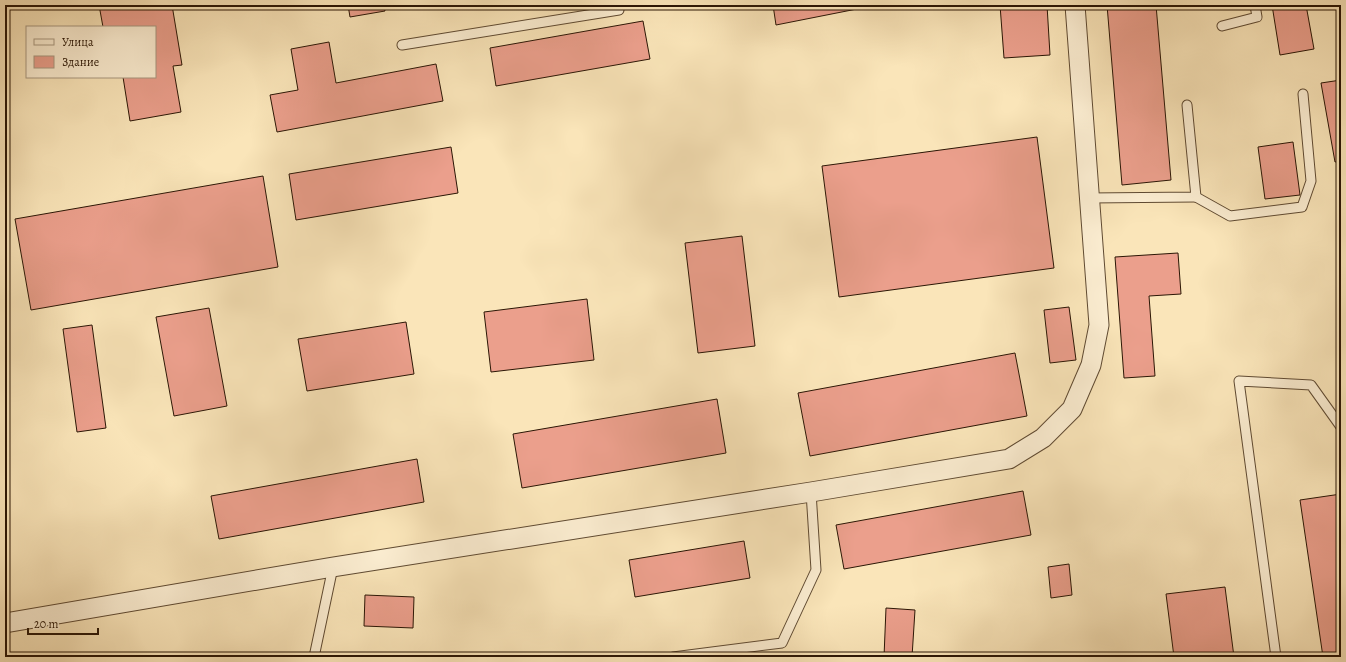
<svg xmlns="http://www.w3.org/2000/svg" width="1346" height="662" font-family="Alegreya,serif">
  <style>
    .building { fill: #eb9f8c; stroke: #2b1605 }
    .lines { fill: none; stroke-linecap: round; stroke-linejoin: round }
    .lane-casing { stroke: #5f4a32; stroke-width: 11 }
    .street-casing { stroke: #5f4a32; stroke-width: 21 }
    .lane { stroke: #fceed2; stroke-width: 9 }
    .street { stroke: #fceed2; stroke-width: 19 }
  </style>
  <rect width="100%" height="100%" fill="#fae5b9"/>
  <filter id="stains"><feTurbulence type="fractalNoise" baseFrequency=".005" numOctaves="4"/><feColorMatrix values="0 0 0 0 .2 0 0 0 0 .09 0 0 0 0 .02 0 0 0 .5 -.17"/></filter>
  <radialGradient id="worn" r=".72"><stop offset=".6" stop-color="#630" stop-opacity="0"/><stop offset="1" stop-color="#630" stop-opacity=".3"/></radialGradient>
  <g class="building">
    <polygon points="99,5 172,5 182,65 173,66 181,112 130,121 123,77 155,77 155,27 103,27"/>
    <polygon points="348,5 384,5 385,11 350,17"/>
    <polygon points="773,5 877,5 776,25"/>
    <polygon points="1000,5 1047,5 1050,55 1004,58"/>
    <polygon points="1107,5 1156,5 1171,180 1122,185"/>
    <polygon points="1204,5 1220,5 1205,8"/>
    <polygon points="1272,5 1306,5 1314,49 1280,55"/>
    <polygon points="643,21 650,59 496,86 490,48"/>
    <polygon points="329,42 336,83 436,64 443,101 277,132 270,95 298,90 291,49"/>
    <polygon points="1341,80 1341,161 1335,162 1321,83"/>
    <polygon points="1037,137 1054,268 839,297 822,166"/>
    <polygon points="1293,142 1300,195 1265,199 1258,147"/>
    <polygon points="451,147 458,193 296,220 289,174"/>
    <polygon points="263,176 278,267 31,310 15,219"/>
    <polygon points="742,236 755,346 698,353 685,243"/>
    <polygon points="1178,253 1181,294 1149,296 1155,376 1124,378 1115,257"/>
    <polygon points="587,299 594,360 491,372 484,312"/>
    <polygon points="1069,307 1076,360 1050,363 1044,310"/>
    <polygon points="209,308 227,406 174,416 156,317"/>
    <polygon points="406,322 414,374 307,391 298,339"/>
    <polygon points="92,325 106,428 77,432 63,329"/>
    <polygon points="1015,353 1027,416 810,456 798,393"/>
    <polygon points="717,399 726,453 522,488 513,434"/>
    <polygon points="417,459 424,502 219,539 211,496"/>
    <polygon points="1023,491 1031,535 844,569 836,525"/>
    <polygon points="1341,494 1341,657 1323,657 1300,500"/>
    <polygon points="744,541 750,578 635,597 629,560"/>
    <polygon points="1069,564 1072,595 1051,598 1048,567"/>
    <polygon points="1225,587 1234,657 1174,657 1166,594"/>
    <polygon points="365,595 414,597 413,628 364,626"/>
    <polygon points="886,608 915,610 912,657 884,657"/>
  </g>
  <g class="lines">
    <g class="lane-casing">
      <g id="lane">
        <polyline points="1222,26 1257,17 1255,5"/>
        <polyline points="402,45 619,10 618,5"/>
        <polyline points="1196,197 1230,216 1302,207 1311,181 1303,94"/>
        <polyline points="1089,198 1196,197 1187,105"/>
        <polyline points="314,657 333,567"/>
        <polyline points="673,657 782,643 816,570 811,492"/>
        <polyline points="1276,657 1239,381 1311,385 1341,427"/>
      </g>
    </g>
    <g class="street-casing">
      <polyline id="street" points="5,623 333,567 811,492 1009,459 1043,438 1072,409 1091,365 1099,325 1075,5"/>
    </g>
    <use href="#lane" class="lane"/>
    <use href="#street" class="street"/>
  </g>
  <rect width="1346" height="662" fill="none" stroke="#fae5b9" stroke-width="20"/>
  <rect x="6" y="6" width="1334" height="650" fill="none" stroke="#2b1605" stroke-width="2"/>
  <rect x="10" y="10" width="1326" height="642" fill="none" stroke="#2b1605"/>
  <rect x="26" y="26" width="130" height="52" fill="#fceed2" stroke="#a89880"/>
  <rect x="34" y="39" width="20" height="6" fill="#fceed2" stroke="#a89880"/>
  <text x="62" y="46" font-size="12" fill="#2b1605">Улица</text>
  <rect x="34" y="56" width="20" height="12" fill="#eb9f8c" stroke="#a89880"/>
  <text x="62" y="66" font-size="12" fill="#2b1605">Здание</text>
  <path d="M28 628v6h70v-6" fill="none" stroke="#2b1605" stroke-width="2"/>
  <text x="34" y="628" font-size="12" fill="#2b1605" stroke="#fceed2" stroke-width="3" paint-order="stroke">20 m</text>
  <rect width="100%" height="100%" filter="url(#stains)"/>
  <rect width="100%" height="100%" fill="url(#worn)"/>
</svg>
